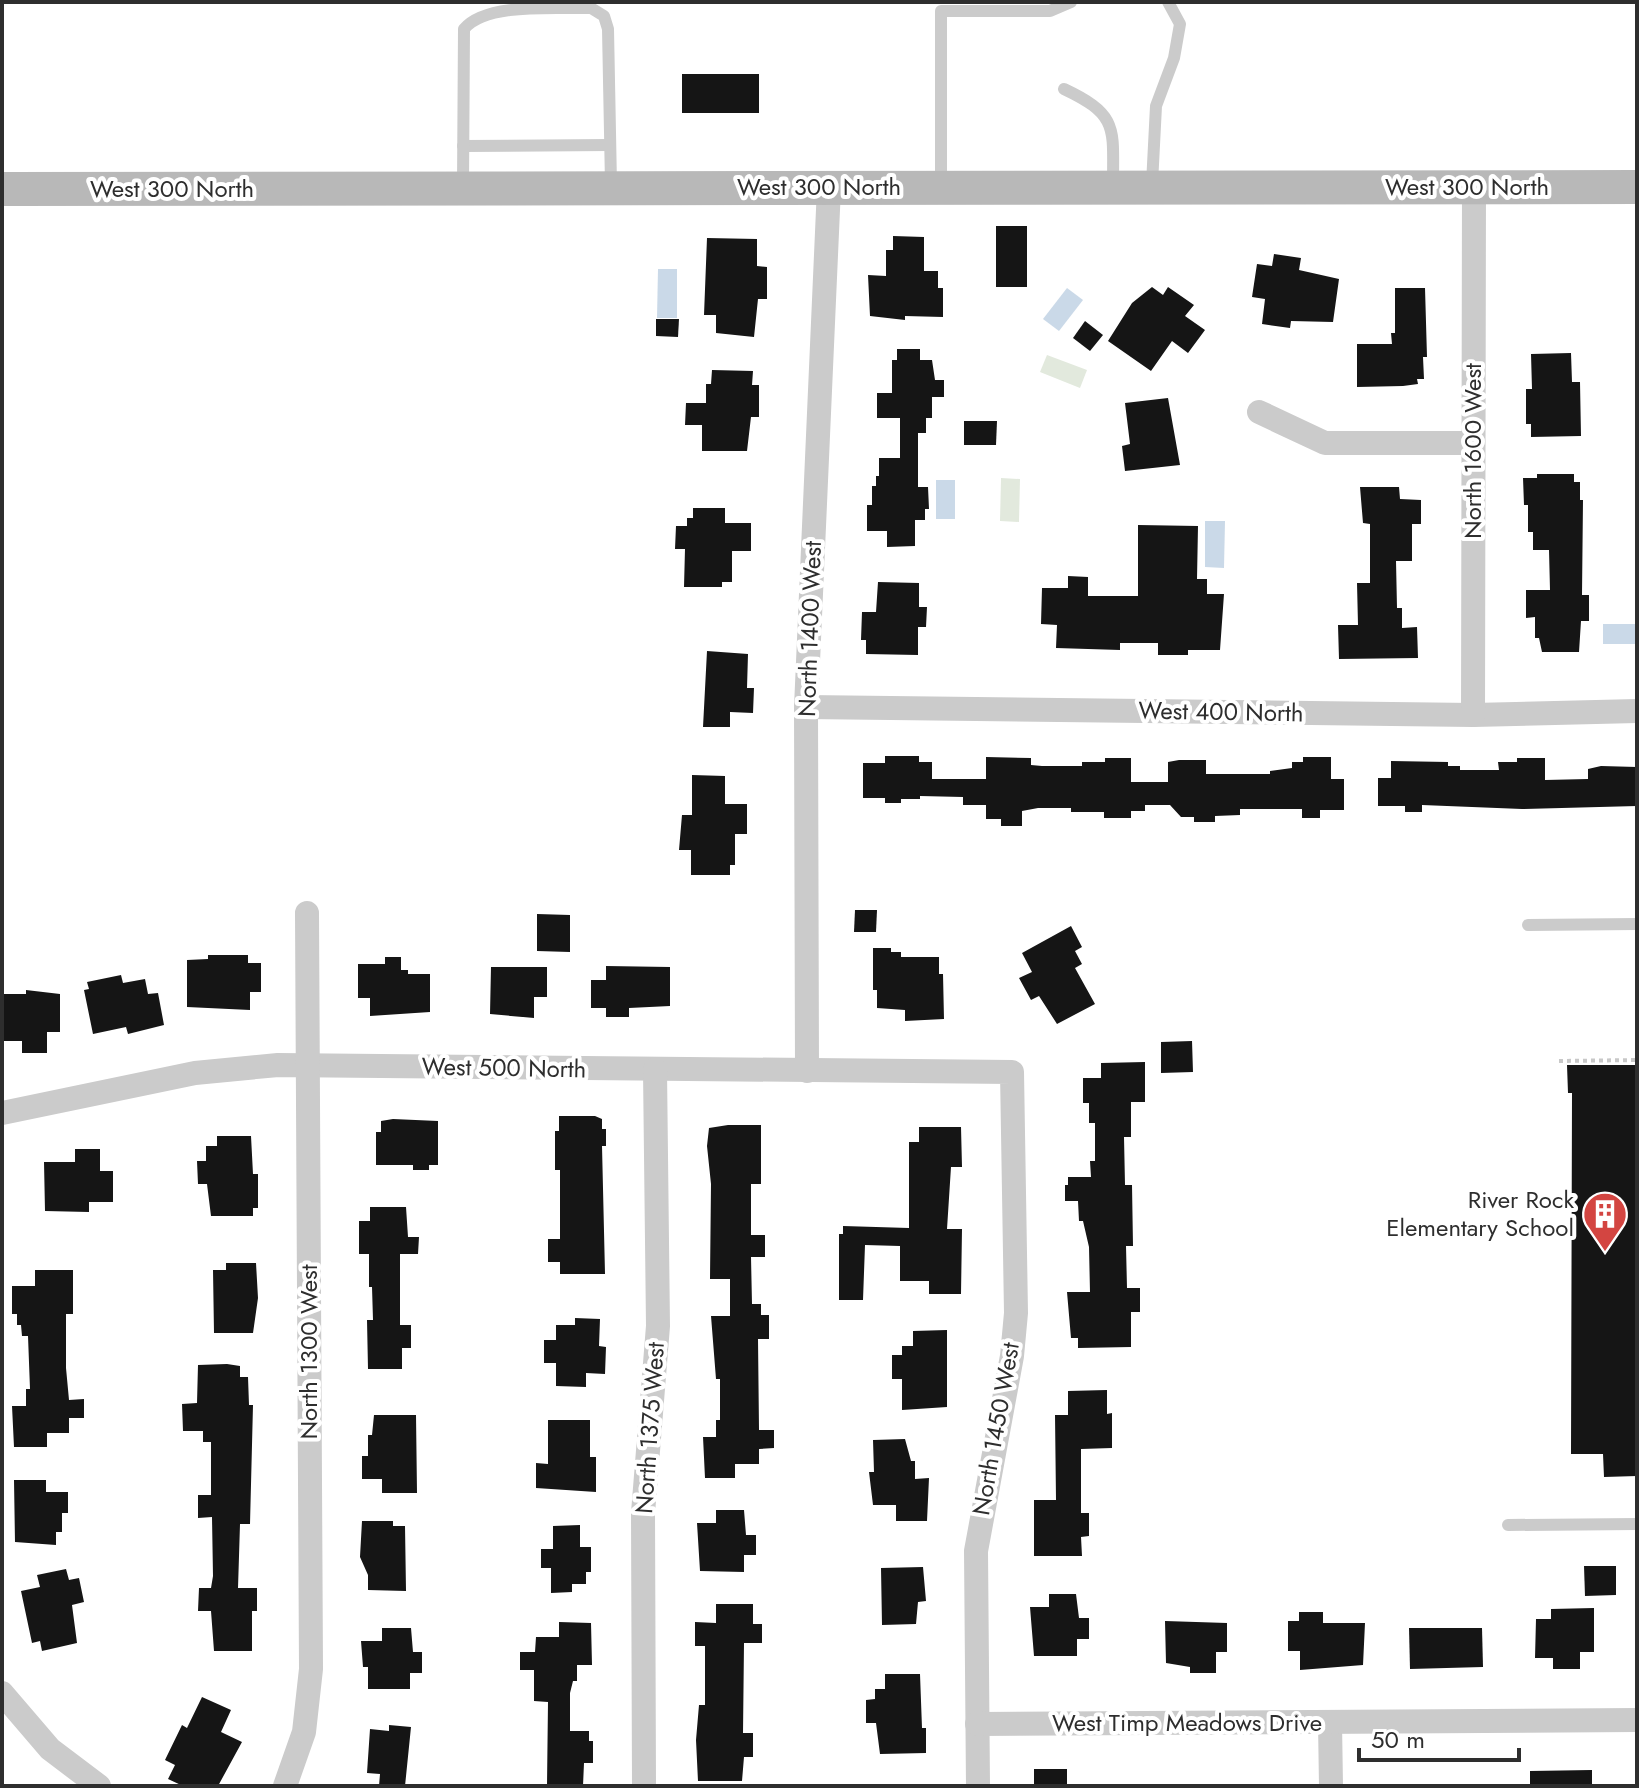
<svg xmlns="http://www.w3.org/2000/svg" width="1639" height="1788" font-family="Jost,sans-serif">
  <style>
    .green { fill: #e2e9dd }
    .water { fill: #cad9e8 }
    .building { fill: #151515 }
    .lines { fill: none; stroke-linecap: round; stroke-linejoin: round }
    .path { stroke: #c8c8c8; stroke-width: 4; stroke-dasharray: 4 4; stroke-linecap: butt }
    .lane { stroke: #cbcbcb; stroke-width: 12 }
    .street { stroke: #cbcbcb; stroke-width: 24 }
    .secondary { stroke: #b8b8b8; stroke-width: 34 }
    .labels { text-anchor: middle; stroke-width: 8; stroke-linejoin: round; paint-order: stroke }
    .street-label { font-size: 24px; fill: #2e2e2e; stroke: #fff }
    .poi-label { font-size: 24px; fill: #2e2e2e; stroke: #fff; text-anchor: end }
  </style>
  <rect width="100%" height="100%" fill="#fff"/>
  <g class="green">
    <polygon points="1047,355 1087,370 1080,388 1040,372"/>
    <polygon points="1001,478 1020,479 1019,522 1000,521"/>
  </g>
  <g class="water">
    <polygon points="658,269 677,269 677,318 657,318"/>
    <polygon points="1067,288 1083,300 1059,331 1043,319"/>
    <rect x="936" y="480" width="19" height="39"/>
    <polygon points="1205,521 1225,521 1224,568 1205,567"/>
    <rect x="1603" y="624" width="34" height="20"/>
  </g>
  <g class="building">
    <rect x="682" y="74" width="77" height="39"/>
    <rect x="996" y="226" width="31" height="61"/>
    <polygon points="893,236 924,237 924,271 938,271 938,288 943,288 943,317 905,316 905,320 870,316 868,275 886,276 886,250 893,250"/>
    <polygon points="707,238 757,239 757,266 767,267 767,299 758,299 754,337 716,333 716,315 704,315"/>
    <polygon points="1274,254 1301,258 1299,270 1339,279 1333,322 1291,321 1290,328 1262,324 1265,299 1252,297 1257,264 1272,266"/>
    <polygon points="1152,287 1163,295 1168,287 1194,305 1185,316 1205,330 1188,353 1172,341 1151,371 1108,341 1132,303"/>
    <polygon points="1395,288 1425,288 1427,357 1423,357 1424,379 1417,379 1418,384 1403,386 1357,387 1357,344 1392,344 1391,333 1395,333"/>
    <polygon points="656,319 679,319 678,337 656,336"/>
    <polygon points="1085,321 1103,335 1090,351 1073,338"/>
    <polygon points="897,349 920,349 920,360 932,360 935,380 944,380 944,397 932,397 932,418 926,418 926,433 918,433 918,487 928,487 929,509 925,509 925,520 915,520 915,546 887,547 887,531 867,531 867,505 872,505 872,486 876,486 876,476 879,476 879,458 900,458 900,418 877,418 877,393 892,393 892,360 897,360"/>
    <polygon points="1571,353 1572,382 1580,382 1581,436 1531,437 1531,424 1526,424 1526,389 1532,389 1531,354"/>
    <polygon points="712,370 753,371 752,385 759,385 759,417 751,417 747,451 702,451 702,425 685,425 686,403 706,403 706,384 711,384"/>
    <polygon points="1168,398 1180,465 1125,471 1122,446 1130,444 1125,403"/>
    <polygon points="964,421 997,421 996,445 964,445"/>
    <polygon points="1537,474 1574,474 1574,482 1580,482 1580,500 1583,500 1582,595 1589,595 1589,621 1581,621 1579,652 1542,652 1539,638 1535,638 1535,617 1526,618 1526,590 1550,590 1549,550 1533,550 1533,532 1528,532 1528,505 1524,505 1523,478 1537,478"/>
    <polygon points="1360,487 1399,487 1400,499 1421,500 1421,524 1412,524 1412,561 1396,561 1397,608 1402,608 1402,628 1417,627 1418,658 1339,659 1338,625 1358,625 1357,583 1370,583 1370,524 1363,523"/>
    <polygon points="693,508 725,508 725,523 751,523 751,551 732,551 732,582 722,582 722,587 684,587 685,549 675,549 676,526 687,526 687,518 693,518"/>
    <polygon points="1138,525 1198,526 1197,579 1207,579 1207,594 1224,594 1220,650 1188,650 1188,655 1158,655 1158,643 1120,643 1120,650 1056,648 1057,625 1041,624 1042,588 1068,588 1068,576 1088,577 1088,596 1138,596"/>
    <polygon points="878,582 919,583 919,607 927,607 926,627 918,627 918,655 866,654 866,640 861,640 862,612 876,612"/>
    <polygon points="707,651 748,654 747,688 754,688 753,713 730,712 730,727 703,727"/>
    <polygon points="885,756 919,756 919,762 932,762 932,779 986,779 986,757 1031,758 1031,765 1042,766 1082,766 1082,762 1105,762 1105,758 1131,758 1131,782 1168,782 1168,762 1179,760 1206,760 1206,774 1270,774 1270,771 1292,768 1292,762 1303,762 1303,757 1331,757 1331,779 1344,779 1344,810 1320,810 1320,818 1302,818 1302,809 1240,809 1240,815 1215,816 1215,822 1194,822 1194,817 1181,817 1170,805 1145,805 1145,811 1131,811 1131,818 1104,818 1104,812 1071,812 1071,808 1038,808 1022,811 1022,826 1001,826 1001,819 986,819 986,805 963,805 963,797 920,796 920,799 901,799 901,803 885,803 885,798 863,798 863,763 885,763"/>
    <polygon points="1517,758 1545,758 1545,780 1588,779 1588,769 1601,766 1637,767 1637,806 1522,809 1422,805 1422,812 1405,812 1405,806 1378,806 1378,778 1391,778 1391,761 1448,762 1448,766 1460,766 1460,770 1499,770 1498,762 1517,762"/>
    <polygon points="692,775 725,776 725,804 747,804 747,834 735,834 735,865 730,865 730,875 691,875 691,850 679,850 682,815 692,815"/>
    <polygon points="855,910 877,910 876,932 854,932"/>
    <polygon points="537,914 570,915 570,952 537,951"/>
    <polygon points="1071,926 1082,947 1075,951 1082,964 1075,968 1095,1004 1057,1024 1039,996 1031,1000 1019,978 1032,972 1022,953"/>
    <polygon points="873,948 891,948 891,952 901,952 901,957 939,957 939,974 943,974 944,1019 905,1021 905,1010 877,1008 877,990 873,990"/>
    <polygon points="208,955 248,955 248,963 261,963 261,992 250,992 250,1010 187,1007 187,960 208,959"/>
    <polygon points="385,957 401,957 401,970 408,970 408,974 430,974 430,1012 370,1016 370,998 358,998 358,964 385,964"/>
    <polygon points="606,966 670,967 670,1006 629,1008 629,1017 606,1017 606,1008 591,1008 591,980 606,980"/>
    <polygon points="491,967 547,967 547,997 534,997 534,1018 490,1014"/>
    <polygon points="121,975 123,983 145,979 148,994 158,993 164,1025 128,1034 126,1027 93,1034 84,990 89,989 87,982"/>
    <polygon points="26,990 60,994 60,1032 47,1032 47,1053 22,1053 22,1041 2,1041 2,994 26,994"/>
    <polygon points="1192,1041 1193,1072 1161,1073 1161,1042"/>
    <polygon points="1145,1062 1145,1102 1131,1102 1131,1137 1124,1137 1125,1185 1132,1185 1133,1246 1126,1246 1127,1288 1140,1288 1140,1312 1131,1312 1131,1347 1078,1348 1078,1338 1071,1338 1067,1292 1090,1292 1089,1247 1083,1221 1079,1221 1078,1201 1065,1201 1065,1185 1068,1185 1068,1177 1091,1177 1090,1161 1095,1161 1095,1123 1089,1123 1089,1103 1083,1103 1083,1078 1101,1078 1101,1063"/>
    <polygon points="1567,1065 1637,1065 1637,1476 1604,1477 1603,1454 1571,1454 1572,1093 1568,1093"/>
    <polygon points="559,1116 595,1116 602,1119 602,1129 606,1129 606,1146 602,1146 605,1274 560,1274 560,1262 548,1262 548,1239 560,1239 560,1170 555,1170 555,1131 559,1131"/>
    <polygon points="393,1119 438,1121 438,1165 429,1165 429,1170 413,1170 413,1165 376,1165 376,1132 381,1132 381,1121"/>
    <polygon points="728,1125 761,1125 761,1184 751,1184 751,1235 765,1235 765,1257 751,1257 752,1304 761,1304 761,1315 769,1315 769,1339 758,1339 759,1430 774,1430 774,1448 759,1449 759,1464 735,1464 735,1478 705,1478 703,1437 716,1437 716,1420 720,1420 720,1379 716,1379 711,1316 730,1316 730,1279 710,1279 711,1184 707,1146 709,1128"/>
    <polygon points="919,1127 961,1127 962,1167 951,1167 947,1229 962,1229 961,1294 929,1294 929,1281 900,1281 900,1246 865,1245 863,1300 839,1300 839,1234 843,1234 843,1226 909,1228 909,1142 919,1142"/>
    <polygon points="217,1136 251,1136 253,1174 258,1174 258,1208 253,1208 253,1216 211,1216 207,1184 198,1184 197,1161 206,1161 206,1146 217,1146"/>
    <polygon points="75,1149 100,1149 100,1171 113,1171 113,1202 89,1202 89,1212 45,1211 44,1162 75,1162"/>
    <polygon points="370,1207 406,1207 408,1237 419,1237 418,1254 400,1254 400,1325 411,1325 411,1348 402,1348 402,1369 368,1369 367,1320 373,1320 372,1287 369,1287 369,1254 359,1254 359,1221 370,1221"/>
    <polygon points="226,1263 256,1263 258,1298 253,1333 214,1333 213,1270 226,1270"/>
    <polygon points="35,1270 73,1270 73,1314 66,1314 66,1368 69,1400 84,1399 84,1418 69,1418 69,1433 47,1433 47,1447 14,1447 12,1406 26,1406 26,1389 30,1389 28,1336 22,1336 21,1325 17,1325 17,1314 12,1314 12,1286 35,1286"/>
    <polygon points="575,1318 600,1319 599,1346 606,1347 605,1374 586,1373 586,1387 556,1386 556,1363 544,1363 544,1340 556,1340 556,1325 575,1325"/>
    <polygon points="947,1330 947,1407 902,1410 902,1379 892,1379 892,1355 902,1355 902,1346 913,1346 913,1331"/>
    <polygon points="227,1364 240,1366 240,1377 248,1377 249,1405 253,1405 250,1524 240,1524 238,1588 257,1588 257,1611 252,1611 252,1651 214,1651 211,1611 198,1611 199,1588 211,1588 213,1576 212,1517 198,1518 198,1495 211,1495 211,1442 203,1442 203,1431 183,1431 182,1404 197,1403 198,1365"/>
    <polygon points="1107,1390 1107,1414 1112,1413 1112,1448 1081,1449 1081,1513 1089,1513 1089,1536 1081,1537 1082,1556 1034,1556 1034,1500 1056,1500 1055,1415 1068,1415 1068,1391"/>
    <polygon points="374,1415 416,1415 417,1493 382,1493 382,1479 362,1479 362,1456 368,1456 368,1435 372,1435"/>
    <polygon points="548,1420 590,1420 590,1457 596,1457 596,1492 536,1488 536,1463 548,1464"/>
    <polygon points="905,1439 911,1461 915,1461 915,1479 929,1478 927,1521 896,1521 896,1505 873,1505 869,1472 874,1472 873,1440"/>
    <polygon points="14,1480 46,1480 46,1492 68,1492 68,1513 62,1513 62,1532 56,1532 56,1545 15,1542"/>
    <polygon points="716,1510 744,1510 746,1535 756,1535 756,1555 744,1555 744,1572 700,1571 697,1523 716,1523"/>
    <polygon points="362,1521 393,1521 393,1526 405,1526 406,1591 368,1590 368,1575 360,1557"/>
    <polygon points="580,1525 580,1547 591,1547 591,1572 586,1572 586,1584 572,1584 572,1592 551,1593 551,1568 541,1568 541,1549 553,1549 553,1526"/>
    <polygon points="1584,1566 1616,1566 1616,1595 1585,1596"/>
    <polygon points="923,1567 926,1601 918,1602 916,1624 882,1625 881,1568"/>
    <polygon points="66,1569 69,1580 79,1578 84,1602 72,1605 77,1643 42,1651 40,1641 32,1643 21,1591 40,1587 37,1575"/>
    <polygon points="1049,1594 1076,1594 1079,1618 1089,1618 1089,1639 1077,1639 1077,1656 1034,1656 1030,1607 1049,1607"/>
    <polygon points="716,1604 753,1604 753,1624 762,1624 762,1643 744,1643 743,1733 753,1733 753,1757 744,1757 742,1781 698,1781 696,1740 699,1705 705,1705 705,1646 695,1646 695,1622 716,1623"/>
    <polygon points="1594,1608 1594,1652 1580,1652 1580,1669 1553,1669 1553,1658 1535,1658 1536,1619 1551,1619 1551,1609"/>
    <polygon points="1299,1612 1323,1612 1323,1623 1365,1623 1363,1665 1300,1670 1300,1651 1288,1651 1288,1621 1299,1621"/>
    <polygon points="1165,1621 1227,1623 1227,1652 1216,1652 1216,1673 1190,1673 1190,1667 1166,1663"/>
    <polygon points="559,1622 591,1623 592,1665 577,1665 577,1681 573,1681 570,1693 570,1731 589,1731 589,1741 593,1741 593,1763 584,1763 583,1786 547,1786 548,1702 534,1701 534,1670 520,1670 520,1652 535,1652 536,1637 559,1637"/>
    <polygon points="382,1628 411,1628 413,1652 422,1652 422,1673 410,1673 410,1689 368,1689 368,1667 363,1667 361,1641 382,1641"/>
    <polygon points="1409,1628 1482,1628 1483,1667 1410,1669"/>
    <polygon points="885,1674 920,1674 922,1728 926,1728 926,1753 880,1754 876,1723 866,1723 866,1700 875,1699 875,1689 885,1689"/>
    <polygon points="202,1697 231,1710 221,1732 242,1742 218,1786 183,1786 168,1779 175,1765 165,1760 182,1725 187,1728"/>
    <polygon points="389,1725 411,1727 405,1786 379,1786 380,1774 367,1773 370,1729 389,1731"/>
    <rect x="1034" y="1769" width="33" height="17"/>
    <polygon points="1592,1770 1592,1786 1530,1786 1530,1771"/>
  </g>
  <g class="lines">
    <polyline class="path" points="1559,1061 1637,1060"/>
    <g class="lane">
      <path d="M 1064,89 C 1119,115 1113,128 1113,184"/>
      <polyline points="463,146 610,145"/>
      <path d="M 463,184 L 464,29 C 486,2 557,9 591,8 L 604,16 L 608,29 L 611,184"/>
      <polyline points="941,184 941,11 1050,11 1071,2"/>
      <polyline points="1152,184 1156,106 1174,58 1180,24 1168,2"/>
      <polyline points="1528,925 1637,924"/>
      <polyline points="1508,1525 1637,1524"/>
    </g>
    <g class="street">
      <polyline points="1259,412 1325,443 1473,443"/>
      <polyline points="806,707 1473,715 1637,711"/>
      <polyline points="1473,715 1474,187"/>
      <polyline points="807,1071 806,707 829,187"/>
      <polyline points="2,1113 195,1073 278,1065 1012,1072 1016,1313 1012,1356 976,1551 978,1786"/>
      <polyline points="2,1693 50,1749 99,1786"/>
      <polyline points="1330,1722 1331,1786"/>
      <polyline points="977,1724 1637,1720"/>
      <polyline points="285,1786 304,1732 311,1669 307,913"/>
      <polyline points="644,1786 643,1513 658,1326 655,1070"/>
    </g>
    <polyline class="secondary" points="2,189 1637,187"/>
  </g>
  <defs>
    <g id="building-pin" transform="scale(2.3)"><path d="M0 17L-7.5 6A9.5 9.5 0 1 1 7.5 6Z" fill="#d34541" stroke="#fff"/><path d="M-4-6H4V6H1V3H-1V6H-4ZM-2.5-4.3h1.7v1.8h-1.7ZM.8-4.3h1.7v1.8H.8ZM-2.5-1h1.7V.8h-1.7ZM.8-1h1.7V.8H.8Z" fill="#fff"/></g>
  </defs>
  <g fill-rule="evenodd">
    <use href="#building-pin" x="1605" y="1214"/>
  </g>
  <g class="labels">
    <g class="street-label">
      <text x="819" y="195">West 300 North</text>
      <text x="1467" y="195">West 300 North</text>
      <text x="172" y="197">West 300 North</text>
      <text transform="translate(1473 451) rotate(-90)" y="8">North 1600 West</text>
      <text transform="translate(810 629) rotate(-88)" y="8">North 1400 West</text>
      <text transform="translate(1221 712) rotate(1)" y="8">West 400 North</text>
      <text transform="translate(504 1068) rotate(1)" y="8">West 500 North</text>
      <text transform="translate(309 1352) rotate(-90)" y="8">North 1300 West</text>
      <text transform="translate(650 1428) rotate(-86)" y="8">North 1375 West</text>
      <text transform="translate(996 1429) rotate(-80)" y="8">North 1450 West</text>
      <text x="1187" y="1731">West Timp Meadows Drive</text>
    </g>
    <g class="poi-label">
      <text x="1574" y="1208">River Rock<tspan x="1574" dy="28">Elementary School</tspan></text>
    </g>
  </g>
  <rect width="1639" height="1788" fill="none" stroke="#2e2e2e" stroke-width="8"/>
  <path d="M1359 1748v12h160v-12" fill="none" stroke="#2e2e2e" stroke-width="4"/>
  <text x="1371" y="1748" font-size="24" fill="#2e2e2e" stroke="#ffffff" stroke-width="6" paint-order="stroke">50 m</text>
</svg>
